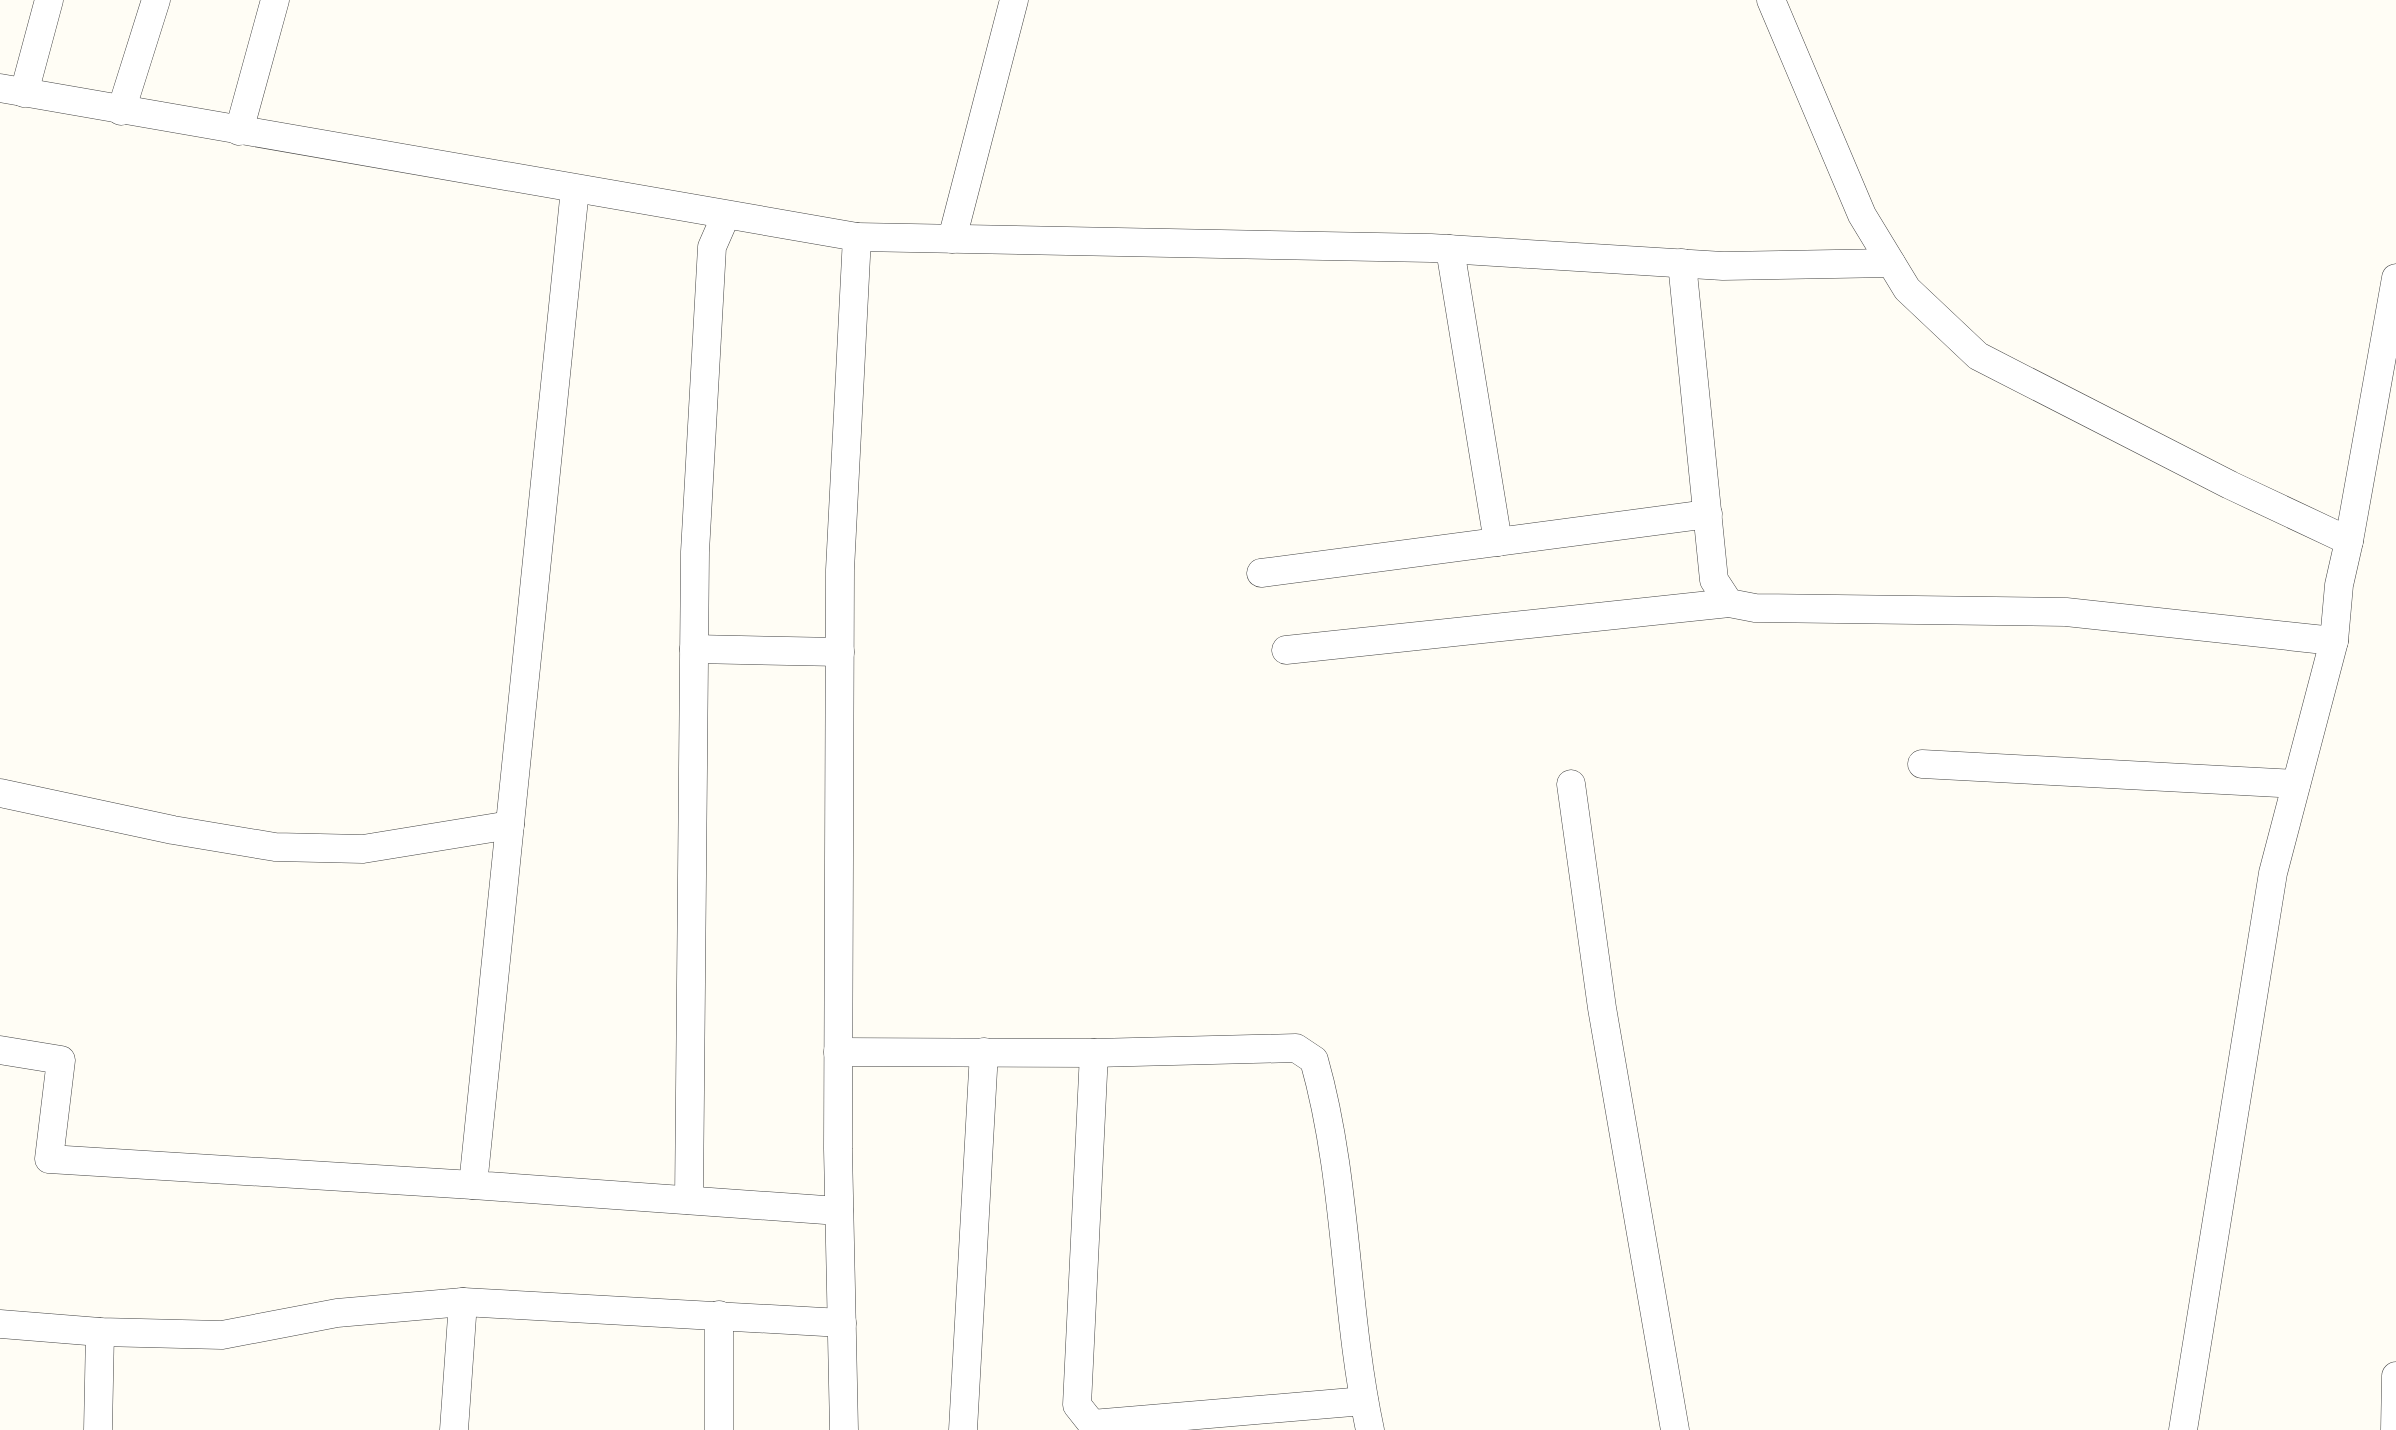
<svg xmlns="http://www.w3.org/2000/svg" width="2396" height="1430" font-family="'Roboto Serif',serif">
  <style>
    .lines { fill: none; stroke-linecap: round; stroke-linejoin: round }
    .minor-casing { stroke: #444; stroke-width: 29 }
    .minor { stroke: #fff; stroke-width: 28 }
  </style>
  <rect width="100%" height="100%" fill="#fffdf5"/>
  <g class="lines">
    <g class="minor-casing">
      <g id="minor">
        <polyline points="1771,0 1862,215 1907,289 1978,356 2230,485 2349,541"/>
        <polyline points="0,88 857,237 840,570 838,1149 844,1430"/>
        <polyline points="24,93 49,0"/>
        <polyline points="121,111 156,0"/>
        <polyline points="239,131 275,0"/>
        <polyline points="575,189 473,1185 839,1211"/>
        <polyline points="857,237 1431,248 1723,266 1891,263"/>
        <polyline points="952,239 1014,0"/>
        <polyline points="1450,249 1498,542"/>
        <polyline points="1682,263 1714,580 1729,603 1755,608 2066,612 2334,641"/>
        <polyline points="1261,573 1708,514"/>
        <polyline points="694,649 840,652"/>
        <polyline points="1286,650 1729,603"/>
        <polyline points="1922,764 2296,784"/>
        <polyline points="1571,784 1602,1008 1675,1430"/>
        <polyline points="0,793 173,830 275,847 363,849 510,825"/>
        <polyline points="0,1050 61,1060 49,1159 473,1185"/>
        <path d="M 838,1052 L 1094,1053 L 1296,1048 L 1314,1060 C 1348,1180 1344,1308 1370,1430"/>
        <polyline points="1094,1053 1077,1405 1092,1424 1364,1401"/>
        <polyline points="689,1200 695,552 712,247 726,215"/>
        <polyline points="0,1324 100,1332 222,1335 337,1313 463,1302 842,1323"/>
        <polyline points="98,1430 100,1332"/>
        <polyline points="454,1430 463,1302"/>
        <polyline points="719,1430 719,1315"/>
        <polyline points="963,1430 984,1052"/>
        <polyline points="2183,1430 2273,873 2334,641 2339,585 2349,541 2396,278"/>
        <polyline points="2395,1430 2396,1376"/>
      </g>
    </g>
    <use href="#minor" class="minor"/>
  </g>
</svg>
